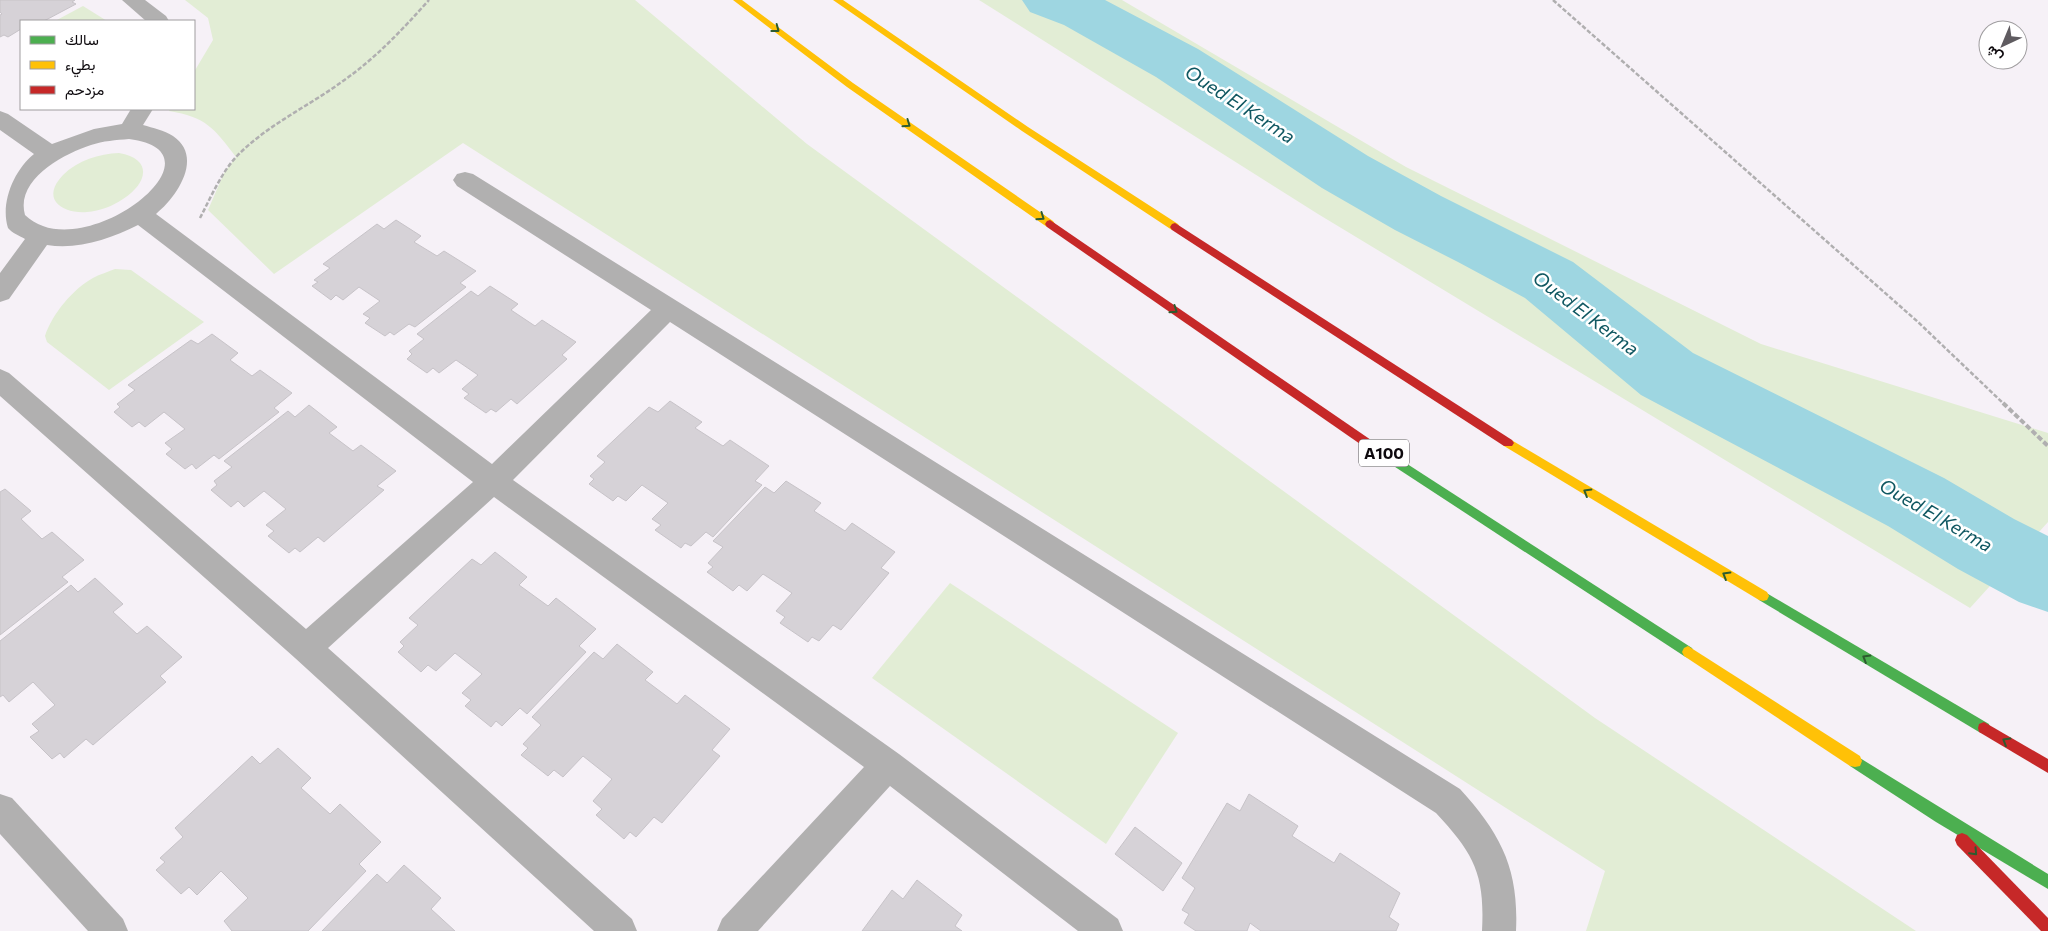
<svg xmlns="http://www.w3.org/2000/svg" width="2048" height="931" font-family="Commissioner,Vazirmatn,sans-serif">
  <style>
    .green { fill: #e2edd5 }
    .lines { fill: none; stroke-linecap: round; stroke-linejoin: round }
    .river { fill: #9ed6e1; fill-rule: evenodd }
    .building { fill: #d6d2d7; stroke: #c7c3c8 }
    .path-far1 { stroke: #b0afb0; stroke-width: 2.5; stroke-dasharray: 4.5 2; stroke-linecap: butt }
    .path { stroke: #b0afb0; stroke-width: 4; stroke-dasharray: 5.5 2.5; stroke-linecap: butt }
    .street { fill: #b1b0b0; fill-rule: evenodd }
    .fast { fill: #4caf50; fill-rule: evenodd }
    .slow { fill: #ffc107; fill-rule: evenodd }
    .jam { fill: #c62828; fill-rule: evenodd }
    .oneway { stroke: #2d5c2f }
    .labels { text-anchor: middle; stroke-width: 5; stroke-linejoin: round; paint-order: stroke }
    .shield { fill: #fff; stroke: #565456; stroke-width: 1 }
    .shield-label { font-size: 16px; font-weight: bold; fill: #0e0a0e }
    .water-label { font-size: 19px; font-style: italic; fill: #0f5761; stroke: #fff }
  </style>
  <rect width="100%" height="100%" fill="#f6f1f7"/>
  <g class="green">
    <path d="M 185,0 L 635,0 L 807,144 L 1595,718 L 1916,931 L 1586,931 L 1605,871 L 463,143 L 274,274 L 208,210 L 224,173 L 236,157 C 214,128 206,117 169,111 L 170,109 L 194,109 L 194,72 L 213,40 L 208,18 Z"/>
    <polygon points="979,0 1122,0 1406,167 1761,344 2048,433 2048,522 1970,608 1318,214"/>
    <polygon points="83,6 107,21 55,21"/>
    <path d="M 119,153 C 153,159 148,183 123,199 C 113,206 100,211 87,212 C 62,214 40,199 63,175 C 78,160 99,154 119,153 Z"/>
    <path d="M 115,269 L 131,270 L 204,322 L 109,390 L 47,342 L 45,336 C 52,314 73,289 93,278 C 100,274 108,272 115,269 Z"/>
    <polygon points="950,583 1178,733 1106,844 872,678"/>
  </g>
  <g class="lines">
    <polygon class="river" points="1022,0 1105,0 1198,49 1368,156 1441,196 1573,262 1693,353 1944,478 2014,519 2048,536 2048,612 2019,602 1958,569 1888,526 1641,395 1525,298 1458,262 1395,230 1322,188 1156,77 1064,25 1030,12"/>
  </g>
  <g class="building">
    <polygon points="0,0 75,0 72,2 76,4 44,21 21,21 21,29 8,37 4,35 0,37 0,15 2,14 0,12"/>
    <polygon points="396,220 421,236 414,242 437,256 444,251 476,271 460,283 466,287 415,327 409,324 394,335 390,332 385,336 365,323 370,318 363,314 380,301 359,287 343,300 336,295 331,300 312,286 318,282 314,280 330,268 323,264 377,224 384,229"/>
    <polygon points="490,286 518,304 511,310 535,326 542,320 576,342 562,355 567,359 517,404 511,399 496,412 491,409 486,413 464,398 469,394 462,389 478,375 456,360 439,373 433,368 427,373 407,359 412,354 409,351 424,339 417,334 471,291 478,296"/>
    <polygon points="212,334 238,353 230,360 252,376 260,370 292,393 274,408 279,412 219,459 214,455 196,469 192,464 185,469 166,454 172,449 165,443 185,429 164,412 145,427 139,422 132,427 114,412 120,407 117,404 135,390 128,385 191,340 198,344"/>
    <polygon points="670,401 702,422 695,428 723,446 730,440 769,466 755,481 762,485 713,537 706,532 691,546 685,543 681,548 655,530 661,525 652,519 668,503 642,485 626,501 618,496 613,501 589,484 594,479 590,476 605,462 597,456 649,407 658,412"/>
    <polygon points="309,405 337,427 329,433 353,451 361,445 396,471 377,486 384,490 324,542 318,537 300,552 295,548 289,553 268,536 274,531 266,525 286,509 264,491 244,507 238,501 231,507 211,490 217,485 214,481 232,467 224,461 288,411 295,417"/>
    <polygon points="786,481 821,503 814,511 845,531 852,523 895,552 881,568 889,573 841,630 833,625 819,641 812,637 808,642 780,623 785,617 776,611 792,593 763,574 747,591 739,585 733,591 707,572 713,567 708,563 723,547 713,541 765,487 774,493"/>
    <polygon points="5,489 31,511 21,519 42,539 52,532 84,560 62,577 68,582 0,635 0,492"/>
    <polygon points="495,552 527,577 519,585 548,606 556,598 596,629 579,646 586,652 527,714 520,708 502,726 496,721 491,727 465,706 471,700 462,693 482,674 455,653 436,671 428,665 421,672 398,652 404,646 400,642 418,625 409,618 472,559 481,565"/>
    <polygon points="95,578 123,604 113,612 137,634 147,626 182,657 160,676 166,682 93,745 86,739 64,758 60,753 52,759 30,737 39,731 32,724 55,705 33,682 9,702 3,695 0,697 0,641 71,585 78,592"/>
    <polygon points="617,644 653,672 645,680 677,704 685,695 730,729 712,750 720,756 662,823 654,817 636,837 630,832 624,839 596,815 602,809 593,801 612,779 583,756 563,777 554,770 548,776 521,755 528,748 523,744 541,725 532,717 594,652 603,659"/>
    <polygon points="278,748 311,778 301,788 330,814 340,804 381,842 359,864 366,871 308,931 232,931 224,921 248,898 221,871 197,895 189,887 181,894 156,870 165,862 160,858 183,837 175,828 252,756 260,764"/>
    <polygon points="1249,794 1298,826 1292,836 1334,863 1340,853 1400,893 1389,917 1399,924 1396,931 1261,931 1250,923 1247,931 1196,931 1184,923 1189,914 1182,910 1195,888 1182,878 1227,803 1240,811"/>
    <polygon points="1135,827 1182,863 1163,891 1115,854"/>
    <polygon points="404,865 441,898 431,909 455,931 322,931 377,874 387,883"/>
    <polygon points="917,880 962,915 955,926 962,931 862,931 892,890 903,899"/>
  </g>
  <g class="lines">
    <g class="path-far1">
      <polyline points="1553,0 1918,322 2004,404"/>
      <path d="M 200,218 C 211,197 221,173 237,156 C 267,125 309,106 343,81 C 377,57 401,31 429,0"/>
    </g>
    <polyline class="path" points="2003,403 2048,446"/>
    <g class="street">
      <polygon points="122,0 145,0 166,16 169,21 146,21"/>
      <path d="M 131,109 L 153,109 L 143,125 C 153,128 164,130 173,136 C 204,157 177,197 156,214 L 492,464 L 651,310 L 457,186 L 453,180 L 457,174 L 465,172 L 473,174 L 1460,789 C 1501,834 1519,869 1516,931 L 1482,931 C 1485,874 1474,854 1436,813 L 670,322 L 513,480 L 899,754 L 1118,919 L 1123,931 L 1078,931 L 890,786 L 758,931 L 717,931 L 722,919 L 864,767 L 494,497 L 328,648 L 632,919 L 637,931 L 594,931 L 295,658 L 0,396 L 0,369 L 9,373 L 306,629 L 473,482 L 138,225 C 110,239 78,250 47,245 L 9,299 L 0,302 L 0,273 L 25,239 C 20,236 12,233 8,228 C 0,203 14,170 34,154 L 0,130 L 0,111 L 8,114 L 52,144 L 94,129 L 122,124 ZM 129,139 C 234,152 81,270 25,215 C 15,180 63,154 91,145 C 103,141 116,140 129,139 Z"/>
      <polygon points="0,794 12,798 123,919 128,931 88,931 0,834"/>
    </g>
    <g class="fast">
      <polygon points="1367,438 1692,648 1694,652 1692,656 1688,658 1684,656 1363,446 1361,443 1363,440"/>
      <polygon points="1763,591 1989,724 1990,728 1989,732 1984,734 1979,732 1759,600 1757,596 1759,592"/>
      <polygon points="1855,755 2048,874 2048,889 1936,822 1850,766 1848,761 1850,756"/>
    </g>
    <g class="slow">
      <polygon points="733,0 742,0 853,83 1053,221 1055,224 1053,227 1047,227 847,87"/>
      <polygon points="833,0 843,0 1028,127 1178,224 1180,227 1178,230 1172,230 1022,131"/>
      <polygon points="1508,438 1767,592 1769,596 1767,600 1763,601 1759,600 1504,446 1502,443 1504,440"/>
      <polygon points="1688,646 1860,756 1862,761 1860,766 1855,767 1850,766 1684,656 1682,652 1684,648"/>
    </g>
    <g class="jam">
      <polygon points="1050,220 1371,440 1373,443 1371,446 1363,446 1047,227 1045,224 1047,221"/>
      <polygon points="1175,223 1512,440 1514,443 1512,446 1504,446 1172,230 1170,227 1172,224"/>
      <polygon points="1984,722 2048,759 2048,773 1979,732 1978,728 1979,724"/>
      <polygon points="1962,833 1967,835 2048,918 2048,931 2041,931 1957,845 1955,840 1957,835"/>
    </g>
  </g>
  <defs><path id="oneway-chevron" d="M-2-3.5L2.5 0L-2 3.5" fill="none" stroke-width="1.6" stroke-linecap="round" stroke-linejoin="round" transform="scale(1.25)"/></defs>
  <g class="oneway">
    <use href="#oneway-chevron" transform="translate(776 29) rotate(37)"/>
    <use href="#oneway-chevron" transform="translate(907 124) rotate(35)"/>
    <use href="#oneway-chevron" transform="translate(1041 217) rotate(35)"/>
    <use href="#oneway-chevron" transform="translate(1174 310) rotate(35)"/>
    <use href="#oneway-chevron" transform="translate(1587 492) rotate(-149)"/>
    <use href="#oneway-chevron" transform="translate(1726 575) rotate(-149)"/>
    <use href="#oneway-chevron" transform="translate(1866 658) rotate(-149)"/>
    <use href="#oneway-chevron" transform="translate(2006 741) rotate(-149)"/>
    <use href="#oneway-chevron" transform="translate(1974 852) rotate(47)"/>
  </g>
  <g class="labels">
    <rect class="shield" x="1359" y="439.5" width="50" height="27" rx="4"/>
    <g class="shield-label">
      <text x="1384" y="459">A100</text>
    </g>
    <g class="water-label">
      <text transform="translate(1240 104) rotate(33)" y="7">Oued El Kerma</text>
      <text transform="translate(1586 313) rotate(37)" y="7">Oued El Kerma</text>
      <text transform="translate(1936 515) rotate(30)" y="7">Oued El Kerma</text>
    </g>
  </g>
  <rect x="20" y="20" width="175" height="90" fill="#ffffff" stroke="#9f9d9f"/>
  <rect x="30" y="36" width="25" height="8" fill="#4caf50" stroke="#9f9d9f"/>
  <text x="65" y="45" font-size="15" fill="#0e0a0e">سالك</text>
  <rect x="30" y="61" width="25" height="8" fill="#ffc107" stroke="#9f9d9f"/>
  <text x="65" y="70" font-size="15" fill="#0e0a0e">بطيء</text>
  <rect x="30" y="86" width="25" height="8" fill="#c62828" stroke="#9f9d9f"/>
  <text x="65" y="95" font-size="15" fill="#0e0a0e">مزدحم</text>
  <g transform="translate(2003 45) rotate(224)"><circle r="24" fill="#ffffff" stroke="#9f9d9f"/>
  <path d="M0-4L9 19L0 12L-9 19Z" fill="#5f5b60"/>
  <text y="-8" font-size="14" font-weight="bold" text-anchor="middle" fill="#0e0a0e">ش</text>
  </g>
</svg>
